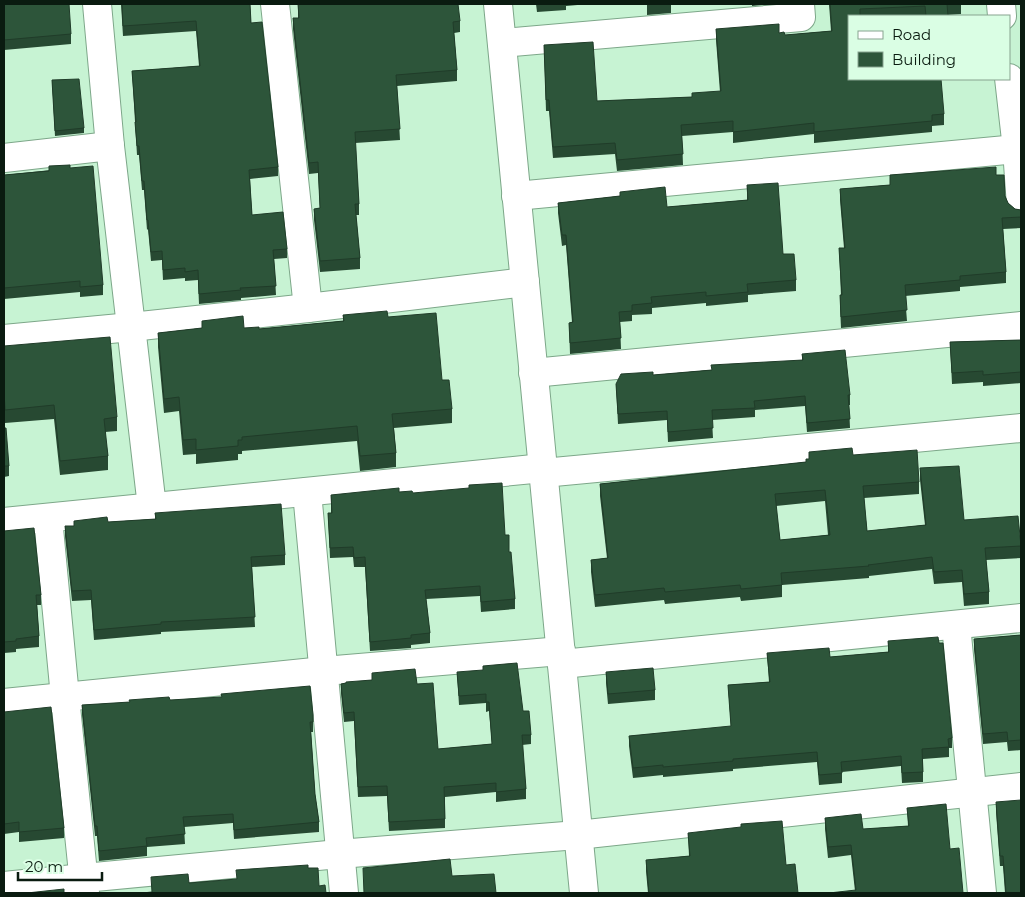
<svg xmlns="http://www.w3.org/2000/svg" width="1025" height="897" font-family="Montserrat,sans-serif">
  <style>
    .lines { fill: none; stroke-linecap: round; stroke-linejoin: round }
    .minor-casing { stroke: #7da789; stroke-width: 30 }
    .tertiary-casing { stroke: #7da789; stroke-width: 30 }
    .minor { stroke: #fff; stroke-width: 28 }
    .tertiary { stroke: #fff; stroke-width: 28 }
    .wall { fill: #274932; fill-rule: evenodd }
    .building { fill: #2d553a; stroke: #203c29; fill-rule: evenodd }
  </style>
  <rect width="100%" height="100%" fill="#c7f3d3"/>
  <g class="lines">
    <g class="minor-casing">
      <g id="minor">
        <polyline points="97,4 110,146 152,507"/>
        <polyline points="275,4 308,308"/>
        <polyline points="1001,4 1002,16"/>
        <polyline points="502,43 801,17 800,4"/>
        <polyline points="1009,78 1017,149 1021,206"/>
        <polyline points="4,158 110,146"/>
        <polyline points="516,196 1017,149"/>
        <polyline points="4,339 131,327 308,308 525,282"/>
        <polyline points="533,373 1021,326"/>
        <polyline points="543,473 1021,428"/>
        <polyline points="307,492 344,893"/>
        <polyline points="48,518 65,697 85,893"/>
        <polyline points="4,522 543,468"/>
        <polyline points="956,625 982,893"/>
        <polyline points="562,664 1021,618"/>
        <polyline points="4,703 324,671 561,651"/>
        <polyline points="4,886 84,878 339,854 578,835 1021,787"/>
      </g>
    </g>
    <g class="tertiary-casing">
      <polyline id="tertiary" points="498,4 584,893"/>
    </g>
    <use href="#minor" class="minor"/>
    <use href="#tertiary" class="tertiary"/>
  </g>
  <g class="wall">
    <polygon points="4,4 71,34 71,44 4,50"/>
    <polygon points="121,4 250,4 251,23 278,167 278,176 250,179 252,215 287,249 287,258 274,259 276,295 241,298 241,300 199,304 198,280 185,281 185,278 163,280 162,260 151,261 148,229 147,230 144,190 142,190 139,155 137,155 132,71 199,66 196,31 123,36"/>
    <polygon points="298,4 460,21 460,32 454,33 457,70 457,81 397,86 400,140 355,143 359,204 359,215 356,215 360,258 360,269 320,272 314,220 314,209 320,208 318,173 309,174 293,29 293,18 298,18"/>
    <polygon points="536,4 589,4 566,6 566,10 537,12"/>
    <polygon points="647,4 671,4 671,13 647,15"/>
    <polygon points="752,4 773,4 752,6"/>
    <polygon points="829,4 961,4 961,14 948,15 948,16 849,16 849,79 944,114 944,125 932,126 932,132 814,143 814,134 733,143 733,132 682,136 683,165 617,171 615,154 553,158 549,111 546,111 544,45 597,101 692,97 720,92 716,40 716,29 779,33 785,35 831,31"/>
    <polygon points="52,80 84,128 84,133 55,136"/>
    <polygon points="70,168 103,285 103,295 80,297 80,292 4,299 4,175"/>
    <polygon points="890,175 996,175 1008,203 1015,209 1021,210 1021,228 1003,229 1006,272 1006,283 960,287 960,291 905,296 907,321 841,328 840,306 840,295 841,295 839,248 844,248 840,200 840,189 890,185"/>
    <polygon points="747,185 783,254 796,280 796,291 748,295 748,302 706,306 706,303 652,308 652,314 632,315 632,321 620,322 621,349 570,354 569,323 572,322 566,245 562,246 558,213 558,203 620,196 620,192 667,207 747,200"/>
    <polygon points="343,315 388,317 442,380 452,409 452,423 394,428 396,453 396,467 360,471 357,441 242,451 242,454 238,454 238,460 196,464 196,454 183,455 179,411 164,413 158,347 158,333 202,328 202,321 244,328 259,329 343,321"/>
    <polygon points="1021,340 1021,383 983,386 983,382 952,384 950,342"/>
    <polygon points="4,346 117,417 117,431 105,432 108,456 108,470 60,475 54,419 5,423 4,404"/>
    <polygon points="802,354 850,395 850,405 849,405 850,428 807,432 805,406 755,410 755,417 712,420 713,438 668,442 667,420 618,424 616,384 653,375 711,370 802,360"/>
    <polygon points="4,428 9,466 9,476 4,477"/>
    <path d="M 809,452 L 853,455 L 919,482 L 919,494 L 864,498 L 867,531 L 925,525 L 920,480 L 920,468 L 964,520 L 1021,546 L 1021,558 L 986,560 L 989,592 L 989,604 L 964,606 L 962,582 L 934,584 L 932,569 L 869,576 L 869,578 L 782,585 L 782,597 L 741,601 L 740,597 L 665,604 L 664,600 L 595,607 L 591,572 L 591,560 L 607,558 L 600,496 L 600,484 L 806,462 L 809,459 ZM 825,501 L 828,535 L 780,540 L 776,506 Z"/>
    <polygon points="399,492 413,493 505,535 509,552 515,599 515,609 481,612 480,596 426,599 430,633 430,643 411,645 411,648 370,651 365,567 354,567 353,557 330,558 328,513 331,513 331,495"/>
    <polygon points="155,513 285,555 285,565 252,567 255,627 161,632 161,634 94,640 91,600 72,601 65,536 65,526 74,526 74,521 108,522 155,519"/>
    <polygon points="4,531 41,595 41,605 37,605 39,636 39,647 16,649 16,652 4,653"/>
    <polygon points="1021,635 1021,750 1008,751 1007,742 983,744 974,649 974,639"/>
    <polygon points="888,641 952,738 952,748 949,748 949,757 923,759 923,782 902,783 901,766 842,772 842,783 819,785 817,762 733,769 733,771 663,777 663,775 633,778 629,746 629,736 731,727 728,685 769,682 767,653 830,657 888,652"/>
    <polygon points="457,672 523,711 531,735 531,744 522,745 526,789 526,799 496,802 496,792 445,797 445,828 389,831 387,796 358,797 354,721 344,722 341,693 341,684 372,680 372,673 417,684 438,749 492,744 489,711 486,712 486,703 459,705"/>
    <polygon points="606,672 655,690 655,700 608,704 606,683"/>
    <polygon points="170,700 313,715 313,732 311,732 315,794 319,822 319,832 234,839 233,823 184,827 185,844 147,847 147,856 99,861 97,836 95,836 82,714 82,705"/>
    <polygon points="4,712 64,828 64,838 19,842 19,832 4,834"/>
    <polygon points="996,802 1021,893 1005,893 1003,866 1000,866 996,812"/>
    <polygon points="907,808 950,849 855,891 851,855 828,858 825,829 825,818 863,829 908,826"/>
    <polygon points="688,833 786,865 798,893 648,893 646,871 646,860 689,856"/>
  </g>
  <g class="building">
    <polygon points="4,4 69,4 71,34 4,40"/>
    <polygon points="122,4 250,4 251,23 262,22 278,167 249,170 252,215 283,212 287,249 273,250 276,286 240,288 241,290 199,294 198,270 185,272 185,268 163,270 162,251 151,252 148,220 147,220 144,181 142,181 139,146 137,146 135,122 136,122 132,71 200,66 196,21 123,26"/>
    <polygon points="298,4 458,4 460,21 453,22 457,70 396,75 400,129 355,132 359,204 355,204 360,258 320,261 314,209 320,208 318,162 309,163 293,18 299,18"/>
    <polygon points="830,4 954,4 947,4 948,16 926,16 925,6 860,9 860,16 849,16 849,79 941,79 944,114 932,115 932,121 814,132 814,123 733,132 733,121 681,125 683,154 617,160 615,143 553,147 549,100 546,100 544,45 593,42 597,101 692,97 692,93 721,91 716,29 779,24 779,33 784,32 785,35 832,31"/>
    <polygon points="79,79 84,128 55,131 52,80"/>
    <polygon points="70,165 70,168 93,166 103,285 80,287 80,281 4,288 4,175 49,171 49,166"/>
    <polygon points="996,167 996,175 1004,175 1005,196 1008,203 1015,209 1021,210 1021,217 1002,218 1006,272 960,276 960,280 905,285 907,310 841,317 840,295 842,295 839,248 845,248 840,189 890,185 890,175"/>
    <polygon points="778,183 783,254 794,254 796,280 747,284 748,292 706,296 706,292 651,297 652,303 632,305 632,311 619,312 621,338 570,343 569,323 573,322 566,235 562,235 558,203 620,196 620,192 665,187 667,207 748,200 747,185"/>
    <polygon points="387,311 388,317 436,313 442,380 449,380 452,409 392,414 396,453 360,456 357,426 242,437 242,440 238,440 238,446 196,450 196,439 183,440 179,397 164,399 158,333 202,328 202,321 243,316 244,328 259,327 259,329 344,321 343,315"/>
    <polygon points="110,337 117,417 104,419 108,456 60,461 54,405 5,410 4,390 4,346"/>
    <polygon points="1021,340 1021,372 983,375 983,371 952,373 950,342"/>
    <polygon points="845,350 850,395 848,395 850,419 807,423 805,396 754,401 755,408 712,410 713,428 668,432 667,411 618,414 616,384 621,374 653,372 653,375 712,370 711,365 803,360 802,354"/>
    <polygon points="4,428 6,428 9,466 4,466"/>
    <path d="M 852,448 L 853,455 L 917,450 L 919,482 L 863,486 L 867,531 L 926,525 L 920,468 L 959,466 L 964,520 L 1018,516 L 1021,546 L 985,548 L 989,592 L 964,594 L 962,570 L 934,572 L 932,557 L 868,565 L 869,566 L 781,573 L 782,585 L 741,589 L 740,585 L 665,592 L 664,588 L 595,595 L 591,560 L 608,558 L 600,484 L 806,462 L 806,459 L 809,459 L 809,452 ZM 825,490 L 830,535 L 780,540 L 775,494 Z"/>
    <polygon points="502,483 505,535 509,535 509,552 511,552 515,599 481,602 480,586 425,590 430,633 411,635 411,638 370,642 365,557 354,558 353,547 330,548 328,513 332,513 331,495 399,488 399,492 412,491 413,493 469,488 469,485"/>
    <polygon points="281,504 285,555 251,557 255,617 161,622 161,624 94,630 91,590 72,591 65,526 74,526 74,521 107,517 108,522 156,519 155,513"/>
    <polygon points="34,528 41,595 36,595 39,636 16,639 16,641 4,642 4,531"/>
    <polygon points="1021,635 1021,740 1008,741 1007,732 983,734 974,639"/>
    <polygon points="938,637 939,643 943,643 952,738 948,739 949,747 922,749 923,772 902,773 901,756 841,762 842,773 819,775 817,752 733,759 733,761 663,767 663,765 633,768 629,736 731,726 728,685 770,682 767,653 829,648 830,657 889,652 888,641"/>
    <polygon points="517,663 523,711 529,711 531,735 522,735 526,789 496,792 496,783 444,787 445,819 389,822 387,786 358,787 354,712 344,713 341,684 346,683 346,682 372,680 372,673 415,669 417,684 433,683 438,749 492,744 489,702 486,702 486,694 459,696 457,672 483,670 483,666"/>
    <polygon points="653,668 655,690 608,694 606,672"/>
    <polygon points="310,686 313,715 313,722 310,722 315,794 319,822 234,830 233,814 183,817 185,834 146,838 147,846 99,851 97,826 95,826 82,705 130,702 129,700 169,697 170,700 222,697 221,694"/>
    <polygon points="51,707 64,828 19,832 19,822 4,824 4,712"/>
    <polygon points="1021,800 1021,893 1006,893 1003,856 1000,856 996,802"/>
    <polygon points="946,804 950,849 959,848 963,893 829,893 856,890 851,845 828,847 825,818 861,814 863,829 909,826 907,808"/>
    <polygon points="782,821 786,865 795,864 798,893 649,893 646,860 690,856 688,833 741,827 741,824"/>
    <polygon points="450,859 452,876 494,874 496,893 364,893 363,868"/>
    <polygon points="308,865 308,868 318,868 319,886 325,885 326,893 142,893 152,892 151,877 188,874 189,883 237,879 236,870"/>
    <polygon points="64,889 64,893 27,893"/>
  </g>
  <rect width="1025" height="897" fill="none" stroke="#0a1b10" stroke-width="10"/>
  <rect x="848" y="15" width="162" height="65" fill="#dafee4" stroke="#87a38f"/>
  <rect x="858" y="31" width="25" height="8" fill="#ffffff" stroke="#87a38f"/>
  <text x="892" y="40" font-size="15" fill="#0a1b10">Road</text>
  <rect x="858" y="52" width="25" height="15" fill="#2d553a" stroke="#87a38f"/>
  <text x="892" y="65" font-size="15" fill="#0a1b10">Building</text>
  <path d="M18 872v8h84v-8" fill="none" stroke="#0a1b10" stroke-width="2.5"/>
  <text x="25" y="872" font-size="15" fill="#0a1b10" stroke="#dafee4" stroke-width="4" paint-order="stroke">20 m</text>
</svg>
